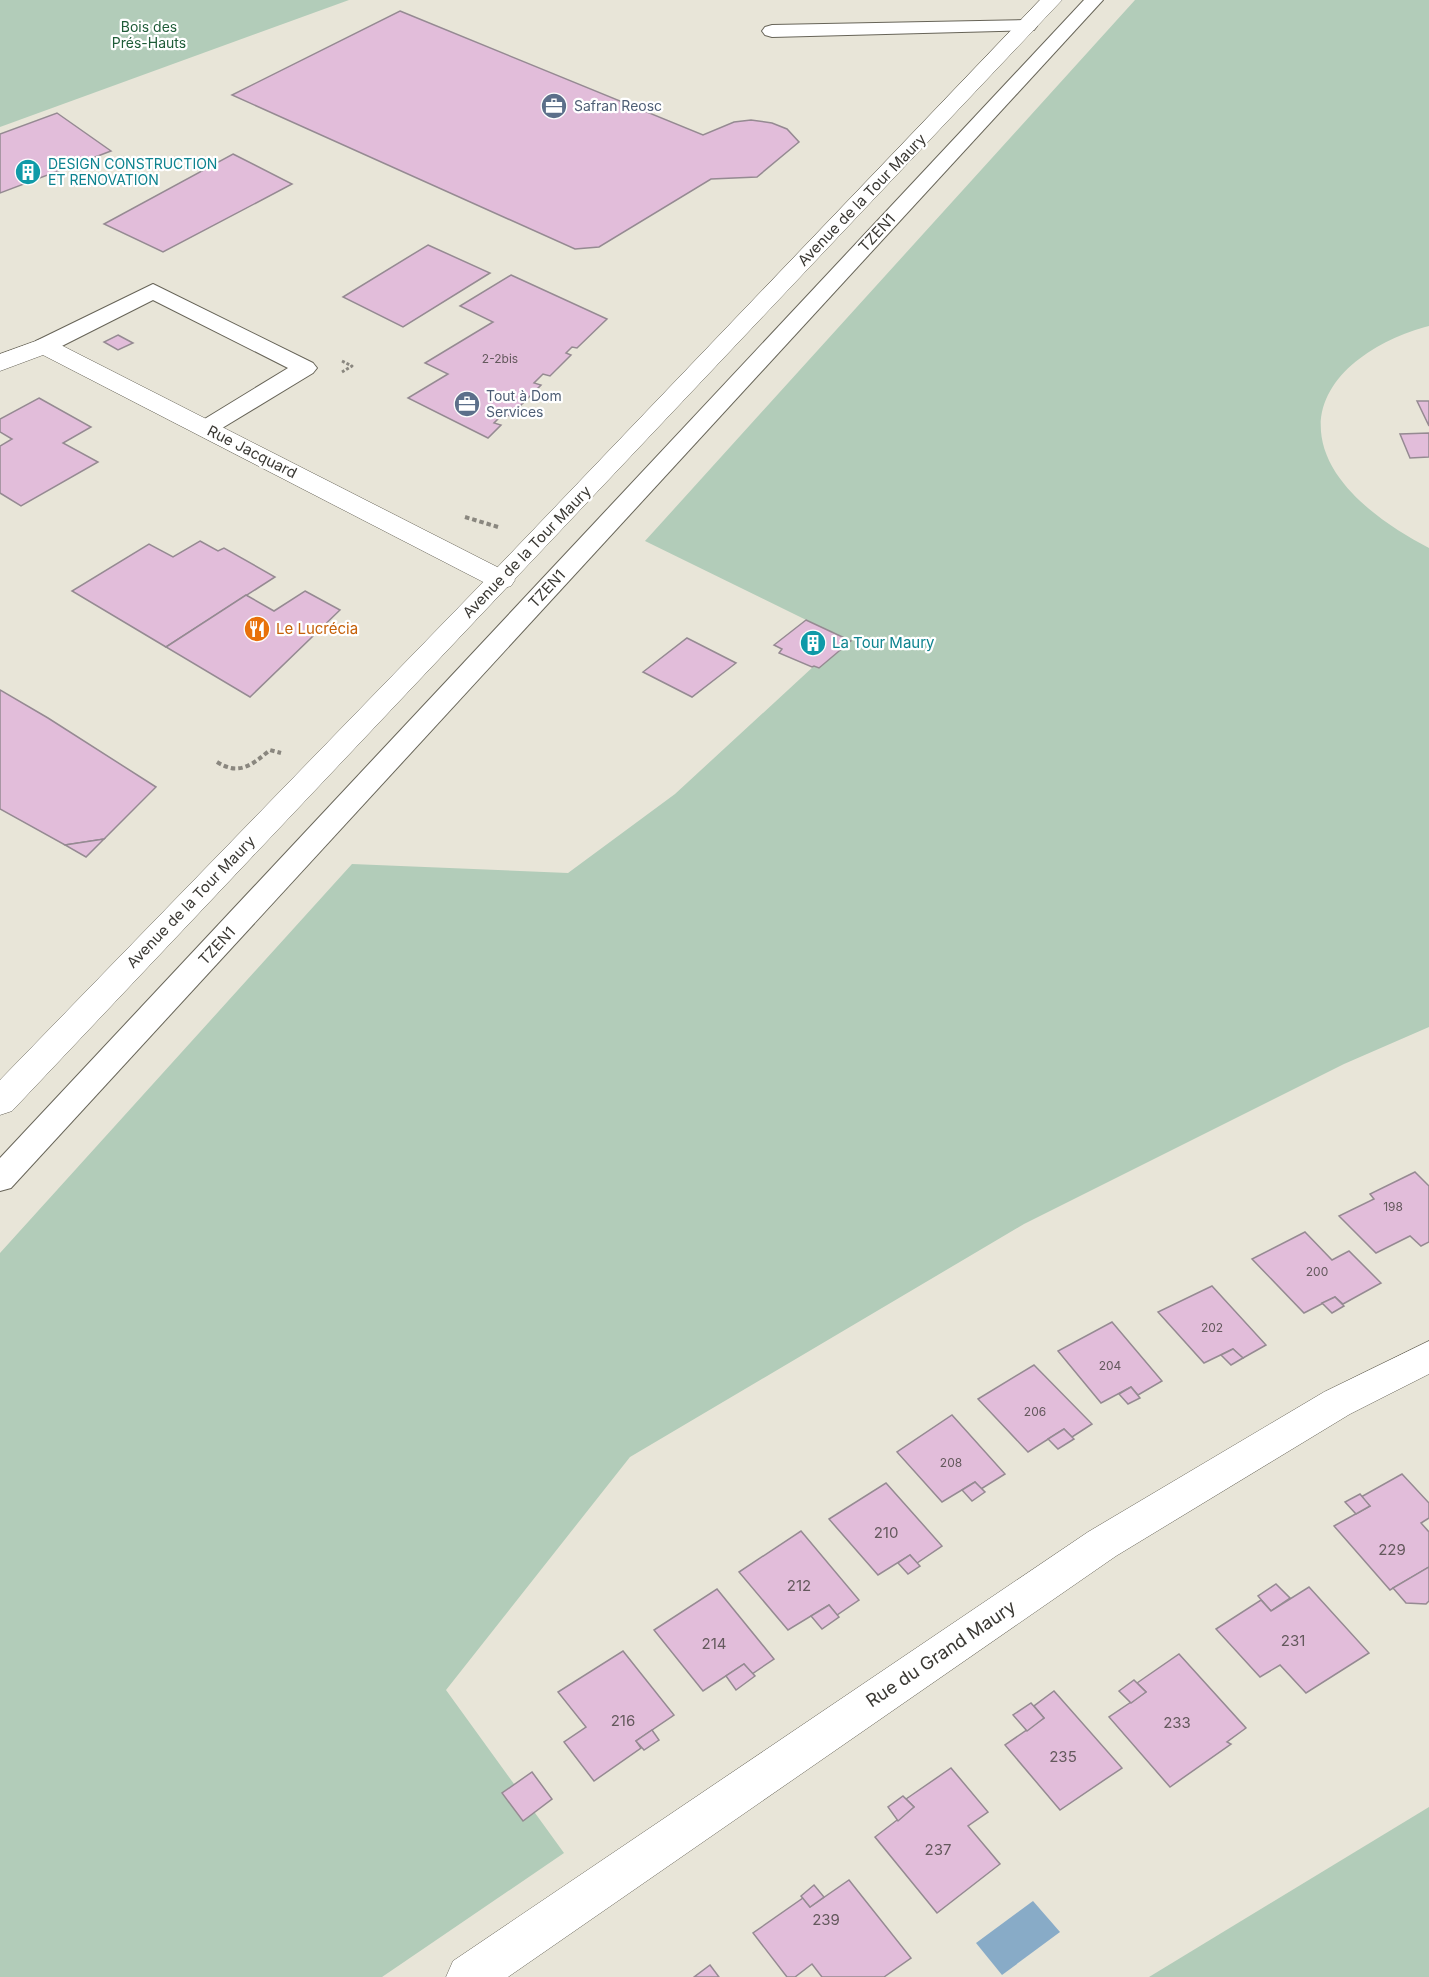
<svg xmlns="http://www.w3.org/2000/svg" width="1429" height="1977" font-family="Inter,sans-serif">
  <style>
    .green { fill: #b2ccb9 }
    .water { fill: #88abc7 }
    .building { fill: #e2bdda; stroke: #958a92; stroke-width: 1.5 }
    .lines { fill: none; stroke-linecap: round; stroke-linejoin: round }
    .service-casing { stroke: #676458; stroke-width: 2 }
    .minor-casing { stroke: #676458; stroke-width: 1 }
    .tertiary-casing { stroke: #676458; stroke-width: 1 }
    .path-far1 { stroke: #8a877f; stroke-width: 3; stroke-dasharray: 3 2; stroke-linecap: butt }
    .path { stroke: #8a877f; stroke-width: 4; stroke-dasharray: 4.5 3; stroke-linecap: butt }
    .service { fill: #fff; fill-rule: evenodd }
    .minor { fill: #fff; fill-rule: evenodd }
    .tertiary { fill: #fff; fill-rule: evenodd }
    .labels { text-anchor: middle; stroke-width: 4.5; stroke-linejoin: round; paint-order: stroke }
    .number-label { font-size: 12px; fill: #64595d }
    .far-park-label { font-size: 14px; fill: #1f5c38; stroke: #fff }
    .far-service-label { font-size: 14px; fill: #4e5e75; stroke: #fff; text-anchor: start }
    .far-culture-label { font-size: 14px; fill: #0d838f; stroke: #fff; text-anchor: start }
    .street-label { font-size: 15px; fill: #3a3833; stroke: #fff }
    .food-label { font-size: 15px; fill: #c56008; stroke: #fff; text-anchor: start }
    .culture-label { font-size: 15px; fill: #0d838f; stroke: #fff; text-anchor: start }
    .near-number-label { font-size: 15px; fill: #64595d }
    .near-street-label { font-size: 18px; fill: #3a3833; stroke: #fff }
  </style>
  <rect width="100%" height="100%" fill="#e8e5d8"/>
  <g class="green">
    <polygon points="0,0 349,0 0,127"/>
    <path d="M 1135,0 L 1429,0 L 1429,326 C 1363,343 1288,397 1336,473 C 1358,506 1395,530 1429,548 L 1429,1027 L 1344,1064 L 1024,1224 L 630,1457 L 446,1690 L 564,1853 L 382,1977 L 0,1977 L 0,1253 L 352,864 L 568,873 L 675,794 L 814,666 L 819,668 L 851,642 L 645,541 Z"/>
    <polygon points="1429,1807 1429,1977 1149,1977"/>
  </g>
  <polygon class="water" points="1033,1901 1060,1932 1002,1975 976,1943"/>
  <g class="building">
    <polygon points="400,11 703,135 734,122 751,120 772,123 787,129 799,142 757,177 711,179 599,247 575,249 232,95"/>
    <polygon points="57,113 111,151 0,193 0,134"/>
    <polygon points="233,154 292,184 163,252 104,224"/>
    <polygon points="428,245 490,273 403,327 343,297"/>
    <polygon points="511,275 607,319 577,348 572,347 566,353 571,355 550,376 543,374 534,383 541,385 510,416 503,414 494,423 501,425 488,438 408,398 448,374 425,363 493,322 460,306"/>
    <polygon points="118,335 133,343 118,350 104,342"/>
    <polygon points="39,398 91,427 63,443 98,462 21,506 0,493 0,446 12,439 0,432 0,419"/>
    <polygon points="1417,401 1429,401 1429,426"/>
    <polygon points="1429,433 1429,457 1410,458 1400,434"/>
    <polygon points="200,541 218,551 224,548 275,577 166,647 72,591 149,544 173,557"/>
    <polygon points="305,591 340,610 250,697 166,647 246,595 274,611"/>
    <polygon points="806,620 851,641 819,668 814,666 812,667 779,653 782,649 774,645"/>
    <polygon points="687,638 736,663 692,697 643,672"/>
    <polygon points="0,690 48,718 156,787 104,839 65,845 0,809"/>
    <polygon points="104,839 86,857 65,845"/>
    <polygon points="1415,1172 1429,1186 1429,1242 1421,1246 1410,1236 1376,1253 1339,1216 1374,1199 1370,1194"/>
    <polygon points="1305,1232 1332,1260 1349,1251 1381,1283 1343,1304 1335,1297 1304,1313 1252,1259"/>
    <polygon points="1212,1286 1266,1345 1243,1358 1233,1349 1204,1363 1158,1312"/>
    <polygon points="1335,1297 1344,1306 1332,1313 1322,1303"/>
    <polygon points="1112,1322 1162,1381 1138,1395 1131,1387 1101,1403 1058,1351"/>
    <polygon points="1233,1349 1243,1358 1231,1365 1221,1355"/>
    <polygon points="1034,1365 1092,1424 1072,1437 1064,1429 1028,1452 978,1399"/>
    <polygon points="1131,1387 1140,1398 1128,1404 1119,1394"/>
    <polygon points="952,1415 1005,1474 981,1489 975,1482 942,1502 897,1452"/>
    <polygon points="1064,1429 1074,1439 1058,1449 1048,1439"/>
    <polygon points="1402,1474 1429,1503 1429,1518 1421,1523 1429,1532 1429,1567 1390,1590 1334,1526 1370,1506 1361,1497"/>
    <polygon points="975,1482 985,1492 972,1501 962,1490"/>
    <polygon points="886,1483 942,1546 917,1563 910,1555 878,1575 829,1519"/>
    <polygon points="1360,1494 1370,1506 1356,1514 1345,1502"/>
    <polygon points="801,1531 859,1600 837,1615 829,1605 788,1630 739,1572"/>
    <polygon points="910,1555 920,1566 908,1574 898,1563"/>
    <polygon points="1429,1567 1429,1601 1426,1604 1406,1603 1393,1588"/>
    <polygon points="1276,1584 1290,1598 1271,1611 1258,1596"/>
    <polygon points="1309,1587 1369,1653 1306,1693 1280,1665 1260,1677 1216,1629 1261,1600 1271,1611"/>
    <polygon points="717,1589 774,1659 752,1674 744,1664 703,1691 654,1630"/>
    <polygon points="829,1605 839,1617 822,1629 811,1616"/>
    <polygon points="623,1651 674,1715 636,1741 641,1748 594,1781 564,1742 586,1727 558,1692"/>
    <polygon points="1179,1654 1246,1728 1227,1742 1231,1744 1170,1787 1109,1717 1146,1692 1137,1683"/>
    <polygon points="744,1664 755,1676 736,1690 726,1676"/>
    <polygon points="1134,1680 1146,1692 1131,1703 1119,1691"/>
    <polygon points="1054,1691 1122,1768 1060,1810 1005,1745 1044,1718 1034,1706"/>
    <polygon points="1031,1703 1044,1718 1027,1731 1013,1715"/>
    <polygon points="652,1730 659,1740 644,1750 636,1741"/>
    <polygon points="951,1768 988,1812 968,1826 1000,1864 937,1913 875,1837 914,1807 906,1799"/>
    <polygon points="532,1772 552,1799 523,1821 502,1793"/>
    <polygon points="903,1796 914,1807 898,1821 888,1807"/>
    <polygon points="849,1880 911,1958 884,1977 822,1977 812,1964 795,1977 787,1977 753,1933 803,1898 810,1907"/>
    <polygon points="814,1885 824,1897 810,1907 801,1896"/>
    <polygon points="710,1965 719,1977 694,1977"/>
  </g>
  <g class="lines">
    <g class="service-casing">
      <g id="service">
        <polygon points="1084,0 1103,0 11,1188 0,1191 0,1158"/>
        <polygon points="1027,20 1034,22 1037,26 1034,30 772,37 765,35 762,31 765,27 772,25"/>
        <polygon points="153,284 313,363 317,368 313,373 214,433 206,435 198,433 194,428 198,423 288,368 153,300 52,351 44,353 36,351 33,346 36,341"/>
      </g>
    </g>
    <g class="minor-casing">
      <g id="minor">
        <polygon points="44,338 53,341 511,574 515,580 511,586 501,589 491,586 43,355 0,371 0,354"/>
        <polygon points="1429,1341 1429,1374 1350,1414 1116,1556 508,1977 446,1977 453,1961 1088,1532 1324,1392"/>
      </g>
    </g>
    <g class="tertiary-casing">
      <polygon id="tertiary" points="1040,0 1062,0 12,1111 0,1115 0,1080 491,574"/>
    </g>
    <polyline class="path-far1" points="342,361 352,366 342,372"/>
    <g class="path">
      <polyline points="465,517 498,527"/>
      <path d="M 217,762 C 239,776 252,765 270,750 L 281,753"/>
    </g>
    <use href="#service" class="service"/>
    <use href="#minor" class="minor"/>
    <use href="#tertiary" class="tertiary"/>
  </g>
  <defs>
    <g id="office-disc" transform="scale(1.35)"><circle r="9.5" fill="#5c6f8a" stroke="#fff"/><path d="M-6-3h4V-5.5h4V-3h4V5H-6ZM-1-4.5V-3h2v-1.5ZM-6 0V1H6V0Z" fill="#fff"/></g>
    <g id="building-disc" transform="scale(1.35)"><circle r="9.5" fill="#0f9aa8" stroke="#fff"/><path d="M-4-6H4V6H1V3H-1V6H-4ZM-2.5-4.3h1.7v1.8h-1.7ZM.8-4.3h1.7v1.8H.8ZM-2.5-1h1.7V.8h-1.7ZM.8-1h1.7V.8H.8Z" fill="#fff"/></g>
    <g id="restaurant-disc" transform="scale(1.35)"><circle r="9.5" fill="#e8710a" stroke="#fff"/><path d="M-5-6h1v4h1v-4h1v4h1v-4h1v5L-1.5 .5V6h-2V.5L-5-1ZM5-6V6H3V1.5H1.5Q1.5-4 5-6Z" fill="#fff"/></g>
  </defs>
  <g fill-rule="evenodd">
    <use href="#office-disc" x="554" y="106"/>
    <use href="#building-disc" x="28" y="172"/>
    <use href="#office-disc" x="467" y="404"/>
    <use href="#restaurant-disc" x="257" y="629"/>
    <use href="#building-disc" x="813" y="643"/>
  </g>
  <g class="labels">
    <g class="number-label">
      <text x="500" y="363">2-2bis</text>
      <text x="1393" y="1211">198</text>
      <text x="1317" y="1276">200</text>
      <text x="1212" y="1332">202</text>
      <text x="1110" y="1370">204</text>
      <text x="1035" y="1416">206</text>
      <text x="951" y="1467">208</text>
    </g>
    <g class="far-park-label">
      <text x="149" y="32">Bois des<tspan x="149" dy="16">Prés-Hauts</tspan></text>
    </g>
    <g class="far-service-label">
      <text x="574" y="111">Safran Reosc</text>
      <text x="486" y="401">Tout à Dom<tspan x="486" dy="16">Services</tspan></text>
    </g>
    <g class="far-culture-label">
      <text x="48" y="169">DESIGN CONSTRUCTION<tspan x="48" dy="16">ET RENOVATION</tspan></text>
    </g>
    <g class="street-label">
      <text transform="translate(862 200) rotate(-46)" y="5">Avenue de la Tour Maury</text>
      <text transform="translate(877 233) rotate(-47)" y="5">TZEN1</text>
      <text transform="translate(252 452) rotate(27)" y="5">Rue Jacquard</text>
      <text transform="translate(527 552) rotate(-46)" y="5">Avenue de la Tour Maury</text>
      <text transform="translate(547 589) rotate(-47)" y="5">TZEN1</text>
      <text transform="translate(191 902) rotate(-46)" y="5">Avenue de la Tour Maury</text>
      <text transform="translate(217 946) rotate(-47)" y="5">TZEN1</text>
    </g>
    <g class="food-label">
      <text x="276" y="634">Le Lucrécia</text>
    </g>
    <g class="culture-label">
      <text x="832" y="648">La Tour Maury</text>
    </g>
    <g class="near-number-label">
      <text x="886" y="1538">210</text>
      <text x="1392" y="1555">229</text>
      <text x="799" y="1591">212</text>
      <text x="1293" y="1646">231</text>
      <text x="714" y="1649">214</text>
      <text x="623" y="1726">216</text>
      <text x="1177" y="1728">233</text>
      <text x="1063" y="1762">235</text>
      <text x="938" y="1855">237</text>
      <text x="826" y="1925">239</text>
    </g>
    <g class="near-street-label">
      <text transform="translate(941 1654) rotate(-34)" y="6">Rue du Grand Maury</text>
    </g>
  </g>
</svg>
